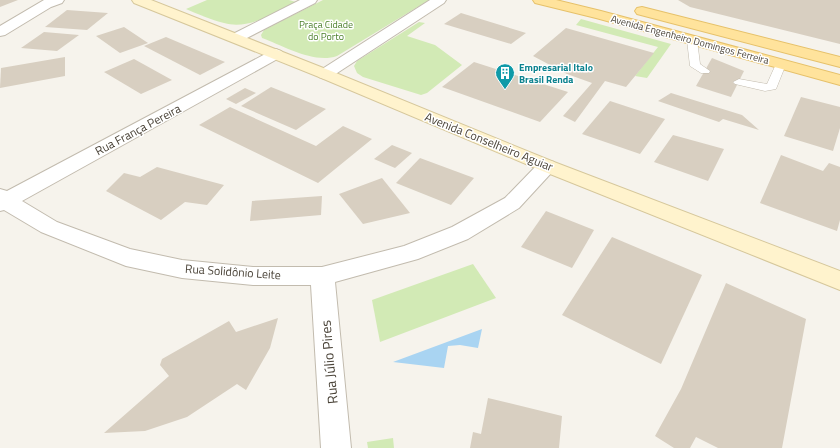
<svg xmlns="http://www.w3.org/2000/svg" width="840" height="448" font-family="'Titillium Web',sans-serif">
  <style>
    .green { fill: #d2eab5 }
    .water { fill: #a9d4f2 }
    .building { fill: #d8cfc1 }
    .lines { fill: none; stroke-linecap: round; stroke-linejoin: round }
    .lane-casing { stroke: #c2bbae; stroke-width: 1 }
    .street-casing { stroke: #c2bbae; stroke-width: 2 }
    .secondary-casing { stroke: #d6c79b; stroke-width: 2 }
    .primary-casing { stroke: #e6c16a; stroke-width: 2 }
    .lane { fill: #fff; fill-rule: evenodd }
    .street { fill: #fff; fill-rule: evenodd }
    .secondary { fill: #fff3cd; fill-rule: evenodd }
    .primary { fill: #ffe39c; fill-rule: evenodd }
    .labels { text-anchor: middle; stroke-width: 3; stroke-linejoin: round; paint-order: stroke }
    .far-park-label { font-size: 10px; fill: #4a7f2a; stroke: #fff }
    .far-street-label { font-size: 10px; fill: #4b4439; stroke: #fff }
    .far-culture-label { font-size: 10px; font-weight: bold; fill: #0d838f; stroke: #fff; text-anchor: start }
    .street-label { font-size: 12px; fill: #4b4439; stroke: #fff }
    .near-street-label { font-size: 14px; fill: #4b4439; stroke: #fff }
  </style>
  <rect width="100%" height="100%" fill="#f6f3ec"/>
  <g class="green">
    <path d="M 207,0 L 289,0 L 296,2 C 275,13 249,30 224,23 C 211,20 198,14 186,9 Z"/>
    <path d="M 323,0 L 429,0 L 337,56 C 314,64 284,46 262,38 L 261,35 L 264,30 Z"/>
    <polygon points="581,19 671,44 647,78 635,76 658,47 576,25"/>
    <polygon points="419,22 425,23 407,36 435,45 462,65 427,93 421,95 363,77 357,73 354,66 357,61"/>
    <polygon points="473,264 496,298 380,342 372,300"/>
    <polygon points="393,438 394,448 368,448 367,442"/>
  </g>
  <polygon class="water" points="482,329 478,348 460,345 448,346 444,368 393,362"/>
  <g class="building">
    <polygon points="0,0 18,0 0,7"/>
    <polygon points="678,0 840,0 840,44 690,7"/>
    <polygon points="67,10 108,13 87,30 45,27"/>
    <polygon points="461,13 526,33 511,44 444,24"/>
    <polygon points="124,27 148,43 120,53 96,36"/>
    <polygon points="566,28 654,53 626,87 605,81 575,122 563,116 592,83 567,74 533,56"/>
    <polygon points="44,32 79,35 57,51 21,48"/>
    <polygon points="166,37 225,62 200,75 144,46"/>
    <polygon points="65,57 65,76 0,88 1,68"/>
    <polygon points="712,58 744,71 731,97 696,86"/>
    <polygon points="134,59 172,80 141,94 104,72"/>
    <polygon points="474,62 568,92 540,122 442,87"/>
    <polygon points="271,87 326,109 296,130 241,106"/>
    <polygon points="245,88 256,93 236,104 226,99"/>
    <polygon points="671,93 742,115 759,130 723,119 719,122 658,101"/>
    <polygon points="801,97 840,107 840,128 833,151 784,136"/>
    <polygon points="610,101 665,119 640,154 582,134"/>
    <polygon points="230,107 316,146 343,126 372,139 318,183 199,125"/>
    <polygon points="673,135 724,149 708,181 654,162"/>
    <polygon points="392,145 412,153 395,168 374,159"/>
    <polygon points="781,155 823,171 829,163 840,167 840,220 837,231 760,203"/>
    <polygon points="420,158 474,178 451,205 396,183"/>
    <polygon points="157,167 224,185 207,205 185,202 161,220 106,191 124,173 140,177"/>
    <polygon points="382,178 410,213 363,224 339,194"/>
    <polygon points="322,196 321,215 250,221 252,201"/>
    <polygon points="546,211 594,230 572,268 521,247"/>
    <polygon points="612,237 702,275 661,364 562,315"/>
    <polygon points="726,283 806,319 782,448 718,448 696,437 690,448 674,448 655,436 681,389"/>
    <polygon points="278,318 270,348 246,390 237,384 187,417 145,431 104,433 169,376 160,365 162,359 229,321 236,332"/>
    <polygon points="488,398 562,416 559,448 470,448 473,432 481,434"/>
  </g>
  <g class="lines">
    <g class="lane-casing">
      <g id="lane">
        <polygon points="692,37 697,40 700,64 710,71 709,73 701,73 690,66 687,40"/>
        <polygon points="781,61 786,64 776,89 765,91 735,84 733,82 739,79 767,84 776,64"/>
      </g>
    </g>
    <g class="street-casing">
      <g id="street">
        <polygon points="44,0 64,0 62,3 51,7 5,35 0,36 0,26"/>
        <polygon points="300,0 317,0 315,3 241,41 236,42 231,41 229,38 231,35"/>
        <polygon points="430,0 446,0 444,3 331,77 325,79 319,77 317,74 319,71"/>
        <polygon points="276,49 281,51 284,54 281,57 22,201 57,222 130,249 182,260 253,267 322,267 404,246 452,227 505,198 540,162 547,160 554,162 557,166 554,170 519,208 468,239 418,259 335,282 351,448 321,448 311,285 253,285 182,278 126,266 41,232 4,210 0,211 0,189 7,191 271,51"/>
      </g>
    </g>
    <g class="secondary-casing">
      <polygon id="secondary" points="132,0 151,0 331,71 554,162 840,271 840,290 540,170 319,77 134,3"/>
    </g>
    <g class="primary-casing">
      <g id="primary">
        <polygon points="533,0 556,0 601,11 840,75 840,85 596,18 535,3"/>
        <polygon points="642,7 840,57 840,67 637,14 635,11 637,8"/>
      </g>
    </g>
    <use href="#lane" class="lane"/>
    <use href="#street" class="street"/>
    <use href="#secondary" class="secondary"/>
    <use href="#primary" class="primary"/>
  </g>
  <defs>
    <g id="building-pin" transform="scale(1)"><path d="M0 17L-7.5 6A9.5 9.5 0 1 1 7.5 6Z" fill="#0f9aa8" stroke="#fff"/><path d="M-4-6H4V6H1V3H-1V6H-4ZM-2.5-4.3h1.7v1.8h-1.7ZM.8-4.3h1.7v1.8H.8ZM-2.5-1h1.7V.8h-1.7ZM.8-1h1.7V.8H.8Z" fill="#fff"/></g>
  </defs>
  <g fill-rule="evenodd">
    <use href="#building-pin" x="505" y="73"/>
  </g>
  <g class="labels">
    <g class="far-park-label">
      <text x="326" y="28">Praça Cidade<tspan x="326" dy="12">do Porto</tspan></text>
    </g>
    <g class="far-street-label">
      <text transform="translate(690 39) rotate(15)" y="4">Avenida Engenheiro Domingos Ferreira</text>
    </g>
    <g class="far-culture-label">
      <text x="519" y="71">Empresarial Italo<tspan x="519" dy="12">Brasil Renda</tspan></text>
    </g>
    <g class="street-label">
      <text transform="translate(138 130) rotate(-28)" y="4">Rua França Pereira</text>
      <text transform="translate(489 142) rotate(22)" y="4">Avenida Conselheiro Aguiar</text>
      <text transform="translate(233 272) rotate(4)" y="4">Rua Solidônio Leite</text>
    </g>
    <g class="near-street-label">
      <text transform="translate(329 362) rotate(-95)" y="5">Rua Júlio Pires</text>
    </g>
  </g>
</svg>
